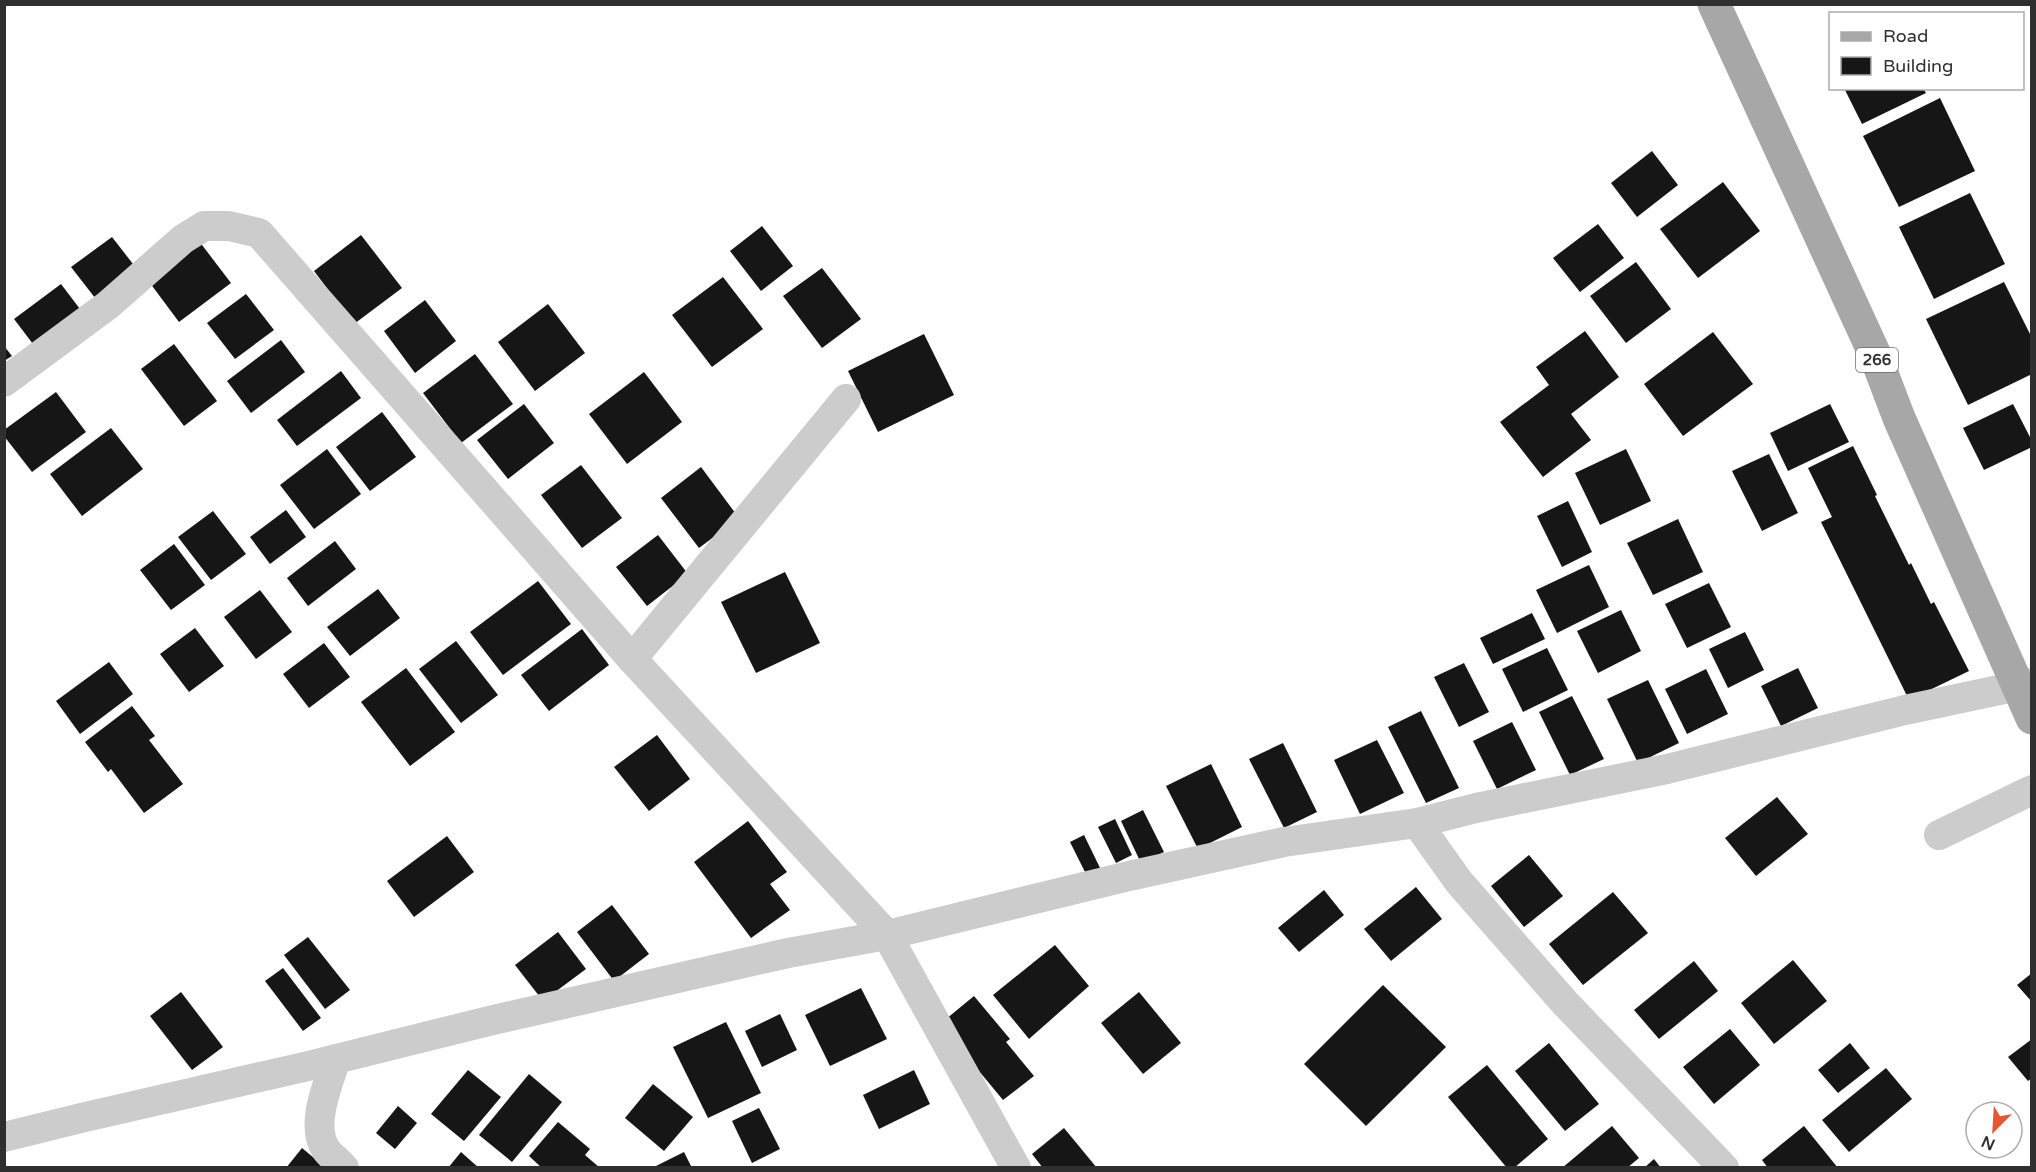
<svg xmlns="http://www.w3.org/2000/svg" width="2036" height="1172" font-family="'Varela Round',sans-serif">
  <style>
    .building { fill: #161616 }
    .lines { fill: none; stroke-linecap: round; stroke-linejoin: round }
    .street { stroke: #ccc; stroke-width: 30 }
    .primary { stroke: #a7a7a7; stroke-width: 33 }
    .labels { text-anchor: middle; stroke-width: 6; stroke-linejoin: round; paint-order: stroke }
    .shield { fill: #fff; stroke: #6d6d6d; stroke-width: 1.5 }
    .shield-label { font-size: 15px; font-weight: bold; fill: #2f2f2f }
  </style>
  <rect width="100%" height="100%" fill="#fff"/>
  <g class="building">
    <polygon points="1844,88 1923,88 1926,93 1862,124"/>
    <polygon points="1940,98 1975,171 1899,207 1863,136"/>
    <polygon points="1652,151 1678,185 1637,217 1611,183"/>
    <polygon points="1723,182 1760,231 1698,278 1660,229"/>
    <polygon points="1970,193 2005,264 1934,299 1899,227"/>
    <polygon points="1598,224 1624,258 1580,292 1553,258"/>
    <polygon points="762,226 793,266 761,291 730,251"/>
    <polygon points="361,235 402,288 354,324 314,271"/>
    <polygon points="112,237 140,273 99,303 71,267"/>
    <polygon points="199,241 231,283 179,322 147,279"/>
    <polygon points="1636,262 1671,309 1626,343 1590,296"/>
    <polygon points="822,268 861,319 822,348 783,296"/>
    <polygon points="723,277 763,329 712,367 672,315"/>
    <polygon points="2004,282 2032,338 2032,374 1968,405 1926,319"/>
    <polygon points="61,284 83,313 36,348 14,319"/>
    <polygon points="246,294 274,330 235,359 207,323"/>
    <polygon points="425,300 456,341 415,373 384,331"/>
    <polygon points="548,304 585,353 535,391 498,342"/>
    <polygon points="1585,331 1619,377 1571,414 1591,440 1543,477 1500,422 1549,385 1536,367"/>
    <polygon points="1713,332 1753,384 1683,436 1644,384"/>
    <polygon points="924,334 954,395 878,432 848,371"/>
    <polygon points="281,340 305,372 251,413 227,381"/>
    <polygon points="174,344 217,401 184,426 141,369"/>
    <polygon points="4,346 12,356 4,361"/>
    <polygon points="475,354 513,404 461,443 423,393"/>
    <polygon points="341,371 361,398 297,446 277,420"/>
    <polygon points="644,372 682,422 627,464 589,414"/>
    <polygon points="56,392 86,432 32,472 4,436 4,430"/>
    <polygon points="524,404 554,443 508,479 477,440"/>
    <polygon points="1830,404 1849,442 1788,471 1770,433"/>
    <polygon points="2013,404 2032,441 2032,447 1984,470 1963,428"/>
    <polygon points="382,412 416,457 370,491 336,447"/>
    <polygon points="111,428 143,469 82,516 50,474"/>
    <polygon points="1853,446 1877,495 1875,496 1909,565 1911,563 1931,604 1934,602 1969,671 1909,700 1821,522 1832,517 1808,468"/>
    <polygon points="327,449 361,494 314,529 280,485"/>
    <polygon points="1626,449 1651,501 1600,525 1575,473"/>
    <polygon points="1769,454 1798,513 1762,531 1732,471"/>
    <polygon points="581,465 622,518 582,548 541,495"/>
    <polygon points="701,467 739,518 699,548 661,498"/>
    <polygon points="1568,501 1592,552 1562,567 1537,516"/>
    <polygon points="286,510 306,537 270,564 250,537"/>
    <polygon points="213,511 246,554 211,580 178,537"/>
    <polygon points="1678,519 1703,572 1653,595 1627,543"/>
    <polygon points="658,535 688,574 647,606 616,567"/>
    <polygon points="335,541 356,569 308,606 287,578"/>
    <polygon points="174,544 205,585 171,610 140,570"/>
    <polygon points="1589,565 1609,607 1557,633 1536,590"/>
    <polygon points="785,572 820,643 756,673 721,602"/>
    <polygon points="538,581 571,624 503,675 470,632"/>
    <polygon points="1709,583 1731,627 1687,648 1665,604"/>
    <polygon points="378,589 400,618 350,656 327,627"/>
    <polygon points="260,590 292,632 256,659 224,617"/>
    <polygon points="1621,610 1641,651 1598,673 1577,631"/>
    <polygon points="1532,613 1545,639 1493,664 1480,638"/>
    <polygon points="195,628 224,666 189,692 160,654"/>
    <polygon points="582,629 609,665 549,711 521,675"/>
    <polygon points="1745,632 1764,670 1728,688 1709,649"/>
    <polygon points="456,641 498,695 461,723 419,669"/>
    <polygon points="324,643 350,677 309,708 283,674"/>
    <polygon points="1547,648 1568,690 1523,712 1502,669"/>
    <polygon points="109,662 133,694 80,734 56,701"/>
    <polygon points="1464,663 1489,712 1459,727 1434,677"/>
    <polygon points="406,668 455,732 410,766 361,702"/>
    <polygon points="1798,668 1818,708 1781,726 1761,686"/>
    <polygon points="1706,669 1728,714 1687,734 1665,689"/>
    <polygon points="1648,680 1679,743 1638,763 1607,699"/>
    <polygon points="1572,696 1604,759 1570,775 1539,712"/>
    <polygon points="132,706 155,736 149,740 183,784 144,813 111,769 108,772 85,742"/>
    <polygon points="1421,711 1459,788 1426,803 1388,727"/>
    <polygon points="1512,722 1536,770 1497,789 1473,741"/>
    <polygon points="657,735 690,779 649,811 614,767"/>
    <polygon points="1377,740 1404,793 1360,814 1334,760"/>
    <polygon points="1283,743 1317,812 1284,828 1249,759"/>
    <polygon points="1211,764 1242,827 1198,849 1166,786"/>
    <polygon points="1777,797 1808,834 1756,876 1725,838"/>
    <polygon points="1143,810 1164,852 1141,863 1121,821"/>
    <polygon points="1115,819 1132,855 1116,863 1098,827"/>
    <polygon points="748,821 787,872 770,884 790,910 751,938 694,862"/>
    <polygon points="1084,835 1102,872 1088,878 1070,842"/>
    <polygon points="447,836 474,872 414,917 387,881"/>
    <polygon points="1529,855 1563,896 1524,927 1491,886"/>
    <polygon points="1416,887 1442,919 1391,961 1364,929"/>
    <polygon points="1324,890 1344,915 1299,952 1278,928"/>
    <polygon points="1613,892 1648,933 1583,985 1549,944"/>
    <polygon points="612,905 649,954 614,981 577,932"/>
    <polygon points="558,932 586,969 543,1001 515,965"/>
    <polygon points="308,937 350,990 325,1009 284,955"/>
    <polygon points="1055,945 1089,986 1029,1039 993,995"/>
    <polygon points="1793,960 1827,1001 1774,1044 1741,1003"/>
    <polygon points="1694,961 1718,991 1659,1039 1634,1010"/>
    <polygon points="283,968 321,1018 303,1031 265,981"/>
    <polygon points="2032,973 2032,1002 2017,985"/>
    <polygon points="1383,985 1446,1047 1366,1126 1304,1064"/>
    <polygon points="861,988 887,1039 830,1066 805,1015"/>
    <polygon points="181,992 223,1047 192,1070 150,1016"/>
    <polygon points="1139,992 1181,1043 1143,1074 1101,1023"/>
    <polygon points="974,996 1010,1039 1006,1042 1034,1076 1003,1100 940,1024"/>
    <polygon points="780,1014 797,1050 762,1067 745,1031"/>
    <polygon points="726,1022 761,1093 708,1118 673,1047"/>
    <polygon points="1730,1029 1760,1065 1714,1104 1683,1067"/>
    <polygon points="2032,1039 2032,1078 2028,1081 2008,1057"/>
    <polygon points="1549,1043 1599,1104 1565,1131 1515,1071"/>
    <polygon points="1850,1043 1870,1068 1838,1093 1818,1070"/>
    <polygon points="1487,1065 1548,1139 1514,1168 1507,1168 1448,1097"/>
    <polygon points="1886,1068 1912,1099 1849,1152 1822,1120"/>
    <polygon points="468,1070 501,1097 464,1141 431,1114"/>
    <polygon points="914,1070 930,1104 879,1129 863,1095"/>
    <polygon points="529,1074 562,1102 512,1162 479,1135"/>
    <polygon points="653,1084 693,1117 664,1151 625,1118"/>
    <polygon points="398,1106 417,1123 395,1149 376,1133"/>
    <polygon points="759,1108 780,1149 752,1163 732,1121"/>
    <polygon points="558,1122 590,1149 585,1155 600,1168 542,1168 529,1156"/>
    <polygon points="1612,1126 1639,1158 1627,1168 1562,1168"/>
    <polygon points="1804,1126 1838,1168 1768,1168 1762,1160"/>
    <polygon points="1064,1128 1097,1168 1043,1168 1032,1154"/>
    <polygon points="302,1148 326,1168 286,1168"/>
    <polygon points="461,1152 479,1168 448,1168"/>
    <polygon points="684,1152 692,1168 652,1168"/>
    <polygon points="1654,1159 1661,1168 1644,1168"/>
  </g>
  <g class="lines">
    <g class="street">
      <polyline points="4,382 108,305 183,239 204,226 229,226 259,233 632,659 887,935 1016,1168"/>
      <polyline points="632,659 846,399"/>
      <polyline points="1417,823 1476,808 1667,769 1905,710 2032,683"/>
      <polyline points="1939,835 2032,790"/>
      <path d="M 336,1059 C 328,1084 309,1127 327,1151 C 332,1157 339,1162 344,1168"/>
      <polyline points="4,1137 81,1118 304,1067 493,1020 788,953 887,935 1129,876 1284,842 1417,823 1459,882 1565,1003 1724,1168"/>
    </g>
    <polyline class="primary" points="1714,4 1875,355 1899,418 2032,718"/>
  </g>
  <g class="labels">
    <rect class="shield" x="1856" y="348" width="42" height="24" rx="4.5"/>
    <g class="shield-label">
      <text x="1877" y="365">266</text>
    </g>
  </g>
  <rect width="2036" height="1172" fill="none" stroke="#2f2f2f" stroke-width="12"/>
  <rect x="1829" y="12" width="195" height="78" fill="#ffffff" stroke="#acacac" stroke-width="1.5"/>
  <rect x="1841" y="32" width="30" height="9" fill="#a7a7a7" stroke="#acacac" stroke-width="1.5"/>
  <text x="1883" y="42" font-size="18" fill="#2f2f2f">Road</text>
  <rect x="1841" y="57" width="30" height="18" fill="#161616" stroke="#acacac" stroke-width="1.5"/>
  <text x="1883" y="72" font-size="18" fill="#2f2f2f">Building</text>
  <g transform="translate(1994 1130) rotate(204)"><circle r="28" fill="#ffffff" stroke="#acacac" stroke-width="1.5"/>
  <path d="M0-4.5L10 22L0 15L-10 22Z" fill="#e35834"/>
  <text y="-9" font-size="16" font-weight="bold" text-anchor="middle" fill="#2f2f2f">N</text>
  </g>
</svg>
